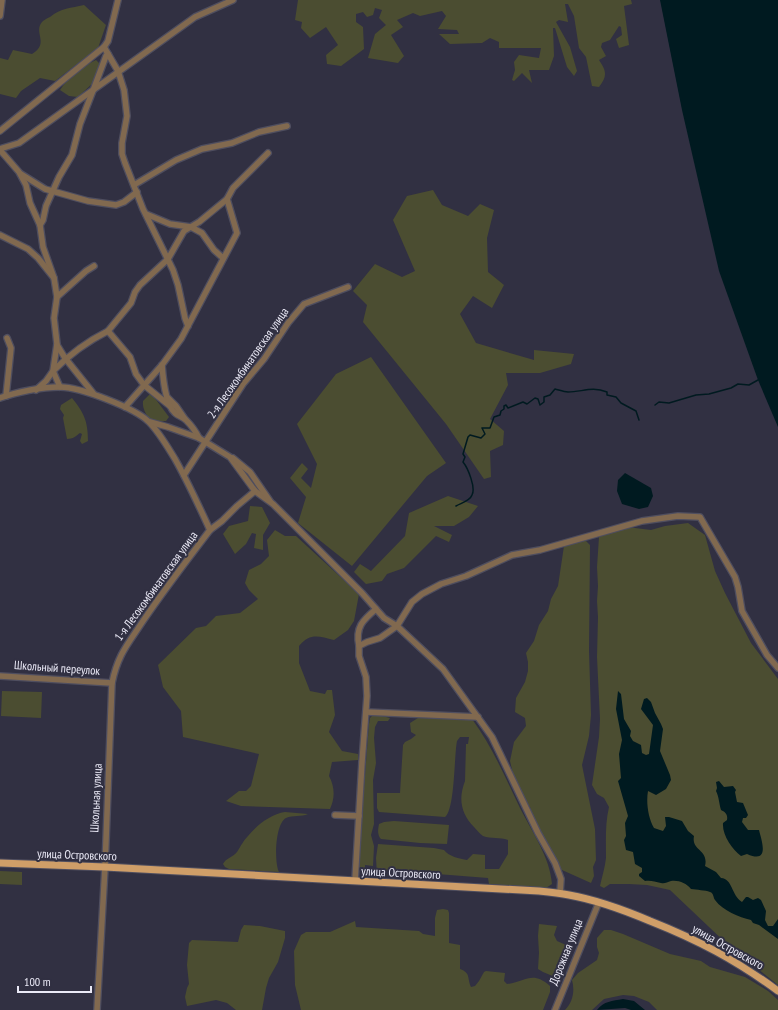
<svg xmlns="http://www.w3.org/2000/svg" width="778" height="1010" font-family="'PT Sans Narrow',sans-serif">
  <style>
    .green { fill: #4b4d31 }
    .water { fill: #001a20 }
    .lines { fill: none; stroke-linecap: round; stroke-linejoin: round }
    .stream { stroke: #001a20; stroke-width: 1.5 }
    .minor-casing { stroke: #4f4e5f; stroke-width: 8 }
    .major-casing { stroke: #4f4e5f; stroke-width: 9 }
    .minor { stroke: #81694f; stroke-width: 5.5 }
    .major { stroke: #cf9e68; stroke-width: 7 }
    .labels { text-anchor: middle; stroke-width: 4; stroke-linejoin: round; paint-order: stroke }
    .street-label { font-size: 12px; fill: #eae9f6; stroke: #313042 }
  </style>
  <rect width="100%" height="100%" fill="#313042"/>
  <g class="green">
    <path d="M 298,0 L 631,0 L 632,4 L 624,6 L 629,45 L 619,48 L 616,39 L 622,35 L 621,27 L 619,26 L 610,40 L 602,43 L 601,47 L 606,56 L 599,60 C 607,72 607,76 599,87 L 592,86 L 586,57 L 579,48 L 574,16 L 568,4 L 565,4 L 568,22 L 559,20 L 556,22 L 570,47 L 577,71 L 574,76 L 567,67 L 555,28 L 553,28 L 554,56 L 549,70 L 529,70 L 532,83 L 522,73 L 514,81 L 512,80 L 515,70 L 514,62 L 519,55 L 539,58 L 541,48 L 499,48 L 499,42 L 490,38 L 482,43 L 450,44 L 439,34 L 459,34 L 457,30 L 438,29 L 446,16 L 442,11 L 420,16 L 413,13 L 397,20 L 403,27 L 391,35 L 404,56 L 398,63 L 368,58 L 375,34 L 386,25 L 379,18 L 382,10 L 375,8 L 373,15 L 367,17 L 363,12 L 356,14 L 356,22 L 363,27 L 364,49 L 341,66 L 327,64 L 326,55 L 338,45 L 326,27 L 310,38 L 301,28 L 302,22 L 295,20 Z"/>
    <path d="M 84,5 L 106,25 L 98,48 L 55,81 L 40,78 L 21,91 L 16,98 L 0,94 L 0,58 L 8,60 L 13,50 L 32,54 C 50,43 33,33 42,22 C 44,20 47,18 50,17 C 61,8 71,8 84,5 Z"/>
    <path d="M 96,60 L 101,65 L 95,81 L 78,97 L 69,96 L 60,90 C 69,76 81,67 96,60 Z"/>
    <polygon points="433,190 442,205 468,216 480,204 494,210 487,238 488,272 504,285 492,308 473,296 460,314 476,343 534,360 534,350 574,354 571,364 540,373 506,373 508,385 490,419 504,431 503,445 490,451 491,477 484,479 446,424 363,322 367,305 353,291 375,264 402,277 415,271 393,220 407,196"/>
    <polygon points="371,357 446,463 427,476 352,566 298,523 306,497 290,478 302,463 308,469 301,478 311,488 317,464 297,424 336,374"/>
    <path d="M 151,393 L 169,417 L 166,421 C 163,421 158,422 156,422 C 147,419 142,409 143,401 Z"/>
    <path d="M 72,398 C 84,413 88,421 88,441 L 82,444 L 80,441 L 82,434 L 80,433 C 76,436 73,439 67,439 L 63,418 L 64,415 L 60,409 L 61,405 Z"/>
    <polygon points="448,496 478,506 469,517 454,526 434,526 452,535 449,542 436,536 404,568 387,574 382,581 366,584 354,572 360,564 371,571 405,536 409,513"/>
    <polygon points="250,506 262,507 270,523 263,535 263,550 254,548 256,534 252,533 246,544 235,554 223,534 229,526 248,521"/>
    <path d="M 688,523 L 705,535 L 715,571 L 725,593 L 751,643 L 778,679 L 778,985 L 728,945 L 670,890 L 647,885 L 629,884 L 610,884 L 604,888 L 600,886 C 602,877 605,867 606,858 C 606,841 605,824 609,807 L 604,798 L 597,794 L 592,785 L 599,737 L 600,719 L 597,657 L 598,617 L 597,601 L 598,586 L 597,567 L 599,537 L 627,527 L 651,530 L 665,526 Z"/>
    <path d="M 275,530 L 285,536 L 296,536 L 359,594 L 354,621 L 348,630 L 334,640 C 318,636 310,633 299,646 L 299,663 L 310,691 L 325,694 L 327,690 L 332,690 L 335,715 L 329,732 L 342,751 L 358,754 L 358,760 L 332,762 L 329,776 C 335,787 335,798 330,809 L 241,806 L 226,801 L 239,791 L 246,791 L 251,786 L 259,754 L 183,737 L 181,711 L 163,687 L 158,665 L 196,628 L 206,626 L 216,616 L 240,613 L 258,599 L 249,590 L 245,583 L 249,570 L 261,564 L 269,556 L 267,540 Z"/>
    <polygon points="585,540 590,545 589,651 591,715 589,736 582,765 595,829 596,860 593,867 594,876 591,883 562,870 553,858 534,821 530,807 521,794 514,778 510,761 514,742 526,726 525,718 515,712 516,698 525,682 528,671 528,662 526,653 534,641 539,625 548,611 551,599 558,586 564,546"/>
    <polygon points="2,691 42,692 41,718 1,716"/>
    <polygon points="372,716 382,716 390,718 388,721 378,721 375,727 374,738 376,763 373,780 374,824 371,835 374,846 373,866 365,865 365,869 358,866 369,724 370,718"/>
    <path d="M 418,718 L 472,719 C 492,746 506,779 520,808 C 532,832 550,857 552,884 L 546,888 L 489,884 L 488,878 L 437,874 L 429,879 L 377,875 L 376,858 L 378,844 L 434,848 L 444,850 C 448,856 460,859 467,860 L 473,854 L 485,855 L 485,869 L 499,869 L 508,854 L 508,840 C 500,837 491,839 483,836 C 480,834 477,830 474,827 C 461,814 458,799 465,781 L 466,744 L 468,744 L 469,737 L 460,737 L 457,741 C 454,756 455,809 445,817 L 379,812 L 377,808 L 377,793 L 400,793 L 403,745 L 405,742 L 411,739 L 416,735 L 411,732 L 410,723 Z"/>
    <path d="M 285,812 L 308,814 C 301,817 293,815 286,818 C 275,824 274,862 279,872 L 229,869 L 225,867 L 223,864 C 226,858 233,857 237,852 C 241,846 243,841 248,836 C 257,825 271,814 285,812 Z"/>
    <path d="M 394,821 L 449,825 L 447,844 L 420,843 L 381,839 C 377,835 378,829 379,824 L 384,822 Z"/>
    <polygon points="0,871 22,872 22,885 0,884"/>
    <path d="M 443,909 L 448,910 L 449,913 L 449,943 L 460,945 L 460,969 C 471,973 467,978 471,987 L 475,986 L 479,981 L 484,972 L 486,971 L 505,973 L 504,981 L 507,984 C 526,982 532,970 550,986 L 550,992 L 543,1010 L 301,1010 L 295,985 L 294,951 L 301,935 L 306,932 L 330,932 L 355,921 L 356,927 L 419,931 L 423,934 L 435,936 L 435,918 L 437,910 Z"/>
    <polygon points="539,924 557,926 554,935 557,941 566,945 566,950 555,977 543,972 538,969 539,953 538,936"/>
    <polygon points="244,925 260,926 285,931 285,938 278,962 269,978 266,988 262,1010 236,1010 227,1003 216,1000 187,1006 185,997 187,988 189,984 187,965 189,943 192,940 238,942 241,930"/>
    <path d="M 604,930 L 611,930 L 623,934 L 670,954 L 701,961 L 710,967 L 745,977 L 768,991 L 778,1000 L 778,1010 L 657,1010 L 649,1002 L 634,996 L 623,995 L 604,999 L 592,1010 L 565,1010 C 573,1002 575,991 572,980 L 578,973 L 597,960 L 599,953 L 597,947 L 597,938 Z"/>
  </g>
  <g class="water">
    <polygon points="660,0 778,0 778,427 758,380 719,271 682,110"/>
    <polygon points="625,473 651,488 653,496 648,507 639,509 622,504 617,491 618,480"/>
    <path d="M 618,691 L 621,694 L 624,719 L 631,731 L 630,736 L 633,741 L 641,745 L 642,753 L 646,755 L 649,754 L 653,725 L 641,709 L 644,699 L 647,698 L 651,702 L 655,713 L 661,724 L 663,729 L 660,751 L 670,775 L 671,780 L 666,789 L 656,795 L 648,791 C 646,802 648,818 654,828 L 663,831 L 666,826 L 665,817 L 669,817 L 682,821 L 688,831 L 694,836 C 691,851 709,849 705,866 L 716,872 L 721,878 C 733,879 731,895 742,902 L 746,897 L 748,897 L 753,900 L 758,898 L 761,900 L 766,911 L 765,920 L 768,926 L 773,926 L 778,919 L 778,939 L 759,925 L 753,923 L 751,920 C 739,917 723,911 715,900 C 713,898 714,893 710,892 C 705,890 697,890 691,889 C 686,883 679,880 671,881 C 667,882 665,884 661,883 C 655,882 651,880 645,881 L 639,876 L 639,874 L 642,872 L 642,868 L 635,864 L 633,852 L 626,850 L 624,840 L 626,836 L 625,823 L 628,816 L 618,781 L 621,778 L 619,754 L 622,740 L 616,709 Z"/>
    <path d="M 719,781 L 724,787 L 733,786 L 736,790 L 735,792 L 737,802 L 743,803 L 748,815 L 746,818 L 743,818 L 742,822 L 748,830 L 759,830 C 762,842 770,864 747,854 L 741,856 C 732,849 722,835 723,823 L 727,820 C 728,814 725,812 721,810 C 719,803 719,797 716,791 L 717,788 L 716,782 Z"/>
    <path d="M 623,999 L 634,1001 L 645,1010 L 631,1010 L 625,1008 L 597,1010 C 604,1001 612,1001 623,999 Z"/>
  </g>
  <g class="lines">
    <g class="stream">
      <polyline points="655,405 659,402 669,403 696,395 709,394 731,388 738,384 749,385 758,380"/>
      <path d="M 456,506 C 461,503 470,501 472,495 C 476,488 468,468 463,462 L 465,457 L 463,454 L 468,437 L 470,435 L 481,438 L 485,434 L 482,428 L 490,428 L 494,417 L 500,415 L 501,411 L 504,409 L 504,406 L 506,405 L 508,408 L 523,402 L 527,404 L 535,398 L 538,399 L 540,405 L 544,402 L 544,397 L 550,395 L 555,389 C 559,390 564,392 568,392 C 582,392 592,386 607,392 L 607,395 L 616,397 L 621,403 L 636,411 L 639,420"/>
    </g>
    <g class="minor-casing">
      <g id="minor">
        <polyline points="0,16 2,0"/>
        <polyline points="104,47 118,71 124,90 127,116 122,143 122,154 125,163 143,209 173,270 178,285 185,318 188,326"/>
        <polyline points="0,131 104,47 108,41 118,0"/>
        <polyline points="0,149 19,143 195,17 233,0"/>
        <polyline points="0,150 19,172 26,185 30,203 40,225 43,247 54,278"/>
        <polyline points="21,174 45,189 88,201 116,205 124,202 137,192"/>
        <polyline points="134,185 176,160 202,149 232,143 259,132 287,126"/>
        <polyline points="146,214 170,224 191,227 202,233 214,250 223,258"/>
        <polyline points="40,225 43,220 46,206 59,177 72,155 80,124 94,88 106,56 108,54"/>
        <polyline points="0,235 28,249 38,258 54,278 57,297"/>
        <polyline points="57,345 65,358 93,393"/>
        <path d="M 162,365 C 163,378 165,404 175,413 C 178,416 183,417 186,420 C 191,425 196,432 199,438"/>
        <path d="M 60,387 L 53,371 C 70,354 86,342 108,331"/>
        <polyline points="36,390 46,381 53,371 57,344 54,318 57,297 86,271 94,266"/>
        <polyline points="6,396 11,348 7,338"/>
        <path d="M 0,398 C 16,392 42,387 60,387 C 80,387 135,408 149,422 C 159,432 167,446 175,459 C 188,482 199,506 210,530 C 187,560 164,590 143,621 C 128,644 118,654 112,683 L 105,867 L 97,1010"/>
        <polyline points="168,398 176,406 185,419"/>
        <polyline points="170,406 144,385 136,374 130,357 108,331 131,303 135,292 140,285 168,259 184,231 199,222 227,199"/>
        <polyline points="125,407 162,365 181,339 237,233 227,199 233,188 268,153"/>
        <polyline points="150,422 168,427 199,438 230,457 255,491 273,504 362,593 384,618 397,626 443,669 492,737 538,833 555,863 561,879 560,893"/>
        <polyline points="233,458 250,472 270,501"/>
        <polyline points="184,475 243,384 264,359 288,323 304,304 348,287"/>
        <polyline points="210,530 222,521 237,506 255,491"/>
        <path d="M 359,646 C 355,627 363,620 376,609"/>
        <polyline points="0,676 112,683"/>
        <polyline points="366,712 478,717"/>
        <polyline points="335,815 359,816"/>
        <polyline points="355,881 362,762 367,696 366,677 359,656 359,646 367,642 380,638 397,626 412,602 422,594 441,584 466,576 512,555 540,550 642,521 678,516 700,517 735,577 738,587 742,611 767,655 778,668"/>
        <polyline points="555,1010 599,902"/>
      </g>
    </g>
    <g class="major-casing">
      <path id="major" d="M 0,863 L 105,867 L 539,891 C 549,892 559,893 569,895 C 597,900 624,910 650,921 C 698,940 736,960 778,991"/>
    </g>
    <use href="#minor" class="minor"/>
    <use href="#major" class="major"/>
  </g>
  <g class="labels">
    <g class="street-label">
      <text transform="translate(248 363) rotate(-55)" y="4">2-я Лесокомбинатовская улица</text>
      <text transform="translate(156 586) rotate(-54)" y="4">1-я Лесокомбинатовская улица</text>
      <text transform="translate(57 668) rotate(4)" y="4">Школьный переулок</text>
      <text transform="translate(96 798) rotate(-87)" y="4">Школьная улица</text>
      <text transform="translate(77 855) rotate(2)" y="4">улица Островского</text>
      <text transform="translate(401 873) rotate(3)" y="4">улица Островского</text>
      <text transform="translate(728 947) rotate(29)" y="4">улица Островского</text>
      <text transform="translate(566 952) rotate(-68)" y="4">Дорожная улица</text>
    </g>
  </g>
  <path d="M18 986v6h73v-6" fill="none" stroke="#eae9f6" stroke-width="2"/>
  <text x="24" y="986" font-size="12" fill="#eae9f6" stroke="#313042" stroke-width="3" paint-order="stroke">100 m</text>
</svg>
